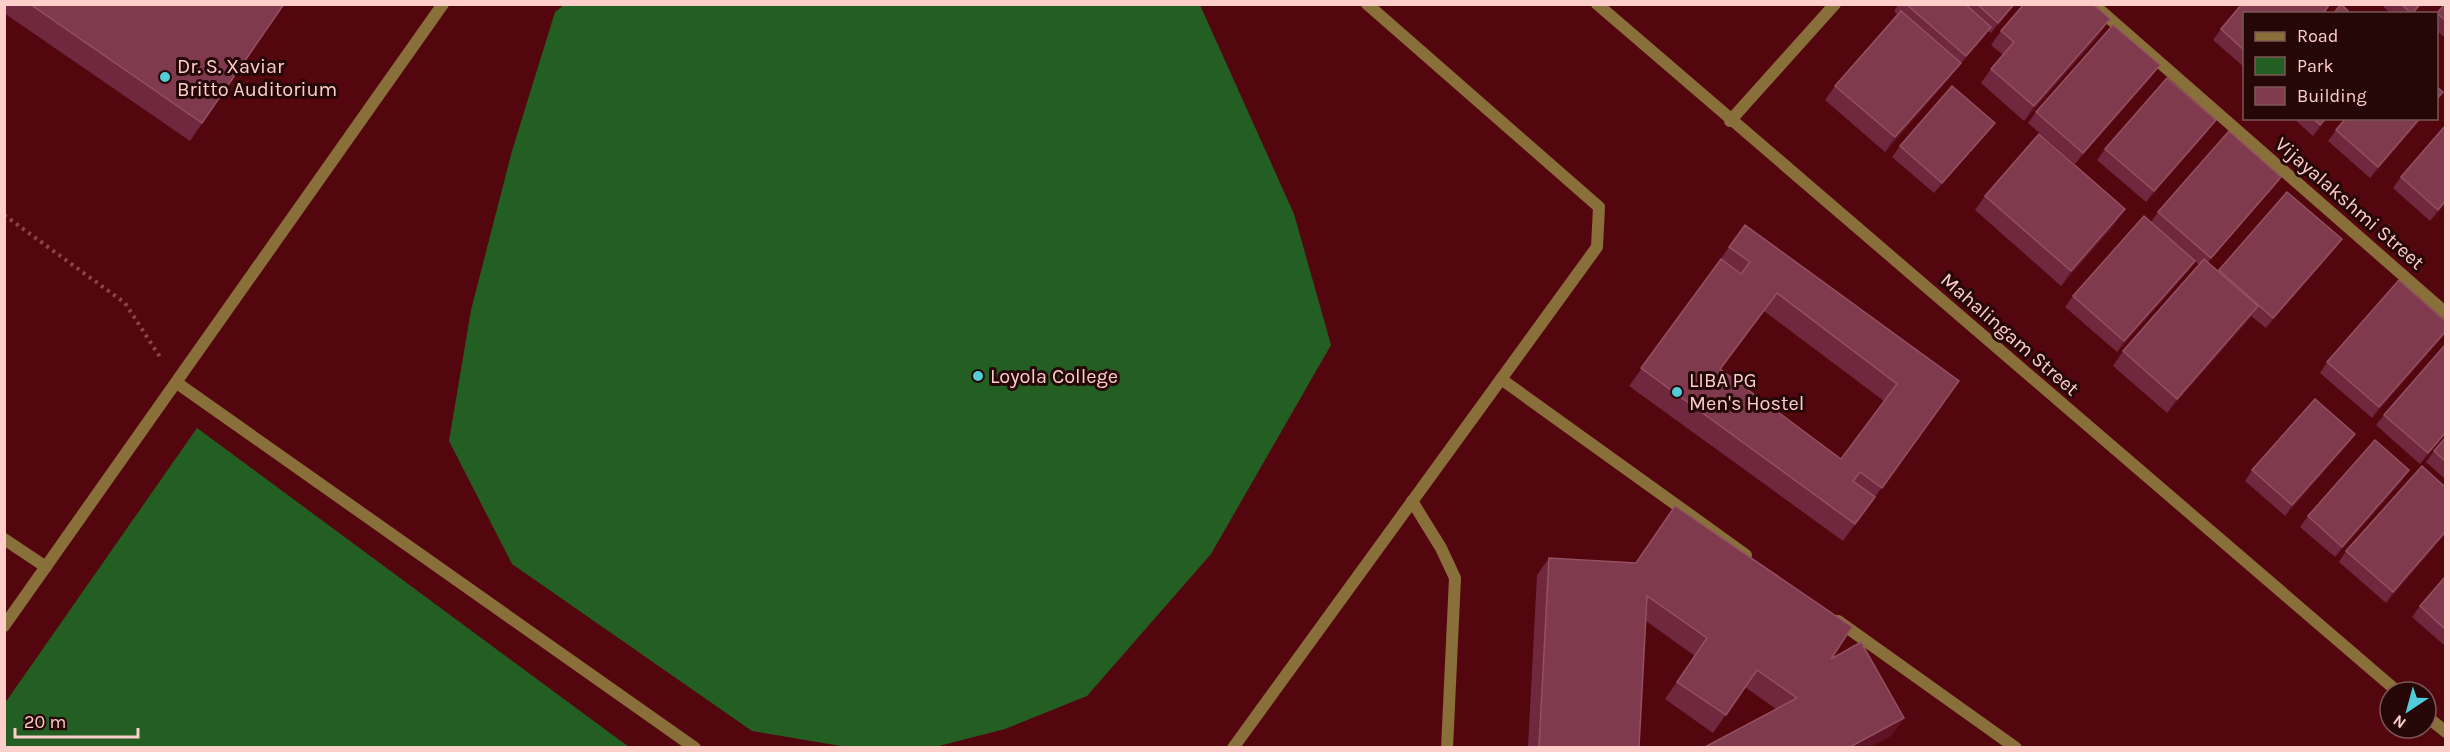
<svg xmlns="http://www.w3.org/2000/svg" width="2450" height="752" font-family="Karla,sans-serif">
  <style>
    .green { fill: #235f22 }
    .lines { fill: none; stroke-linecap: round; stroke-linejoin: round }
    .path { stroke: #89464a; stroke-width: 4; stroke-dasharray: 3 4.5; stroke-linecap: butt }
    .lane { stroke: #896f39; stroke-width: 12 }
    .street { stroke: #896f39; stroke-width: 12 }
    .wall { fill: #70283f; fill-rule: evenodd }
    .shaded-wall { fill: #5e1325 }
    .building { fill: #7f3a4e; stroke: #935162; stroke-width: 1.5; fill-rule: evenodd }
    .poi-dot { fill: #52ccd6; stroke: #260707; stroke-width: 2 }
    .labels { text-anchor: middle; stroke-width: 6; stroke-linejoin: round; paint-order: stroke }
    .poi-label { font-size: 20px; fill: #fdceca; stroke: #260707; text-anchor: start }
    .street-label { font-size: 20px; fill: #fdceca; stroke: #260707 }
  </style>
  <rect width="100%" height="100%" fill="#53060e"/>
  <g class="green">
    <polygon points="564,5 1200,5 1294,214 1331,345 1211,554 1087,696 1005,729 935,747 847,747 752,731 512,564 449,441 471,310 512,151 555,12"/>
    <polygon points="197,428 629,747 5,747 5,703"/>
  </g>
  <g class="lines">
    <polyline class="path" points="4,215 125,303 160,357"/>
    <g class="lane">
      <polyline points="1412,501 1441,548 1455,578 1447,748"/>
      <polyline points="4,539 46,567"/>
    </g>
    <g class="street">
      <polyline points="1597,4 2398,692"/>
      <polyline points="2093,4 2446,313"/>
      <polyline points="1730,121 1835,4"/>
      <polyline points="1501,379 1746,555"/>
      <polyline points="177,383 695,748"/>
      <polyline points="1838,621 2016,748"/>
      <polyline points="4,626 443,4"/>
      <polyline points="2426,716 2446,732"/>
      <polyline points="1233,748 1597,247 1599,207 1367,4"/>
    </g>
  </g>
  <g class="wall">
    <polygon points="4,4 284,4 190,141 4,13"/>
    <polygon points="1899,4 2016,4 1991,33 1988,31 1983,38 1958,67 1950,77 1885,152 1825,100 1835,86 1897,14 1894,11"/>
    <polygon points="2242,4 2331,4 2324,14 2244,14 2244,67 2213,40 2221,29"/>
    <polygon points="2381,4 2422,4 2414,14 2391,14"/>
    <polygon points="2445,4 2445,38 2436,30 2436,15"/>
    <polygon points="2001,31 2100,34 2024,121 1981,83 1991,69 2003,55 1991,45"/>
    <polygon points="2152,76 2075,164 2028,123 2036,112"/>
    <polygon points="2293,118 2328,118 2313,136"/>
    <polygon points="2346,118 2422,118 2370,178 2328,141 2336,130"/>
    <polygon points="1995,123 1987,133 1934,193 1892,157 1900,146"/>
    <polygon points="2208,131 2146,202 2097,160 2105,149"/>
    <polygon points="2281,177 2273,188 2208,262 2218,271 2287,192 2342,239 2334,250 2266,328 2251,316 2167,413 2113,366 2123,351 2199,265 2195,261 2188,271 2117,352 2065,307 2073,296 2151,222 2158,212"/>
    <polygon points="2401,177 2445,204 2430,221 2393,188"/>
    <polygon points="1985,196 2115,224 2061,286 1975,210"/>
    <path d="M 1745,225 L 1947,398 L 1843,541 L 1629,386 ZM 1764,311 L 1884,401 L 1841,459 L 1720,370 Z"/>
    <polygon points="2443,336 2372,418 2320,373 2327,362"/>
    <polygon points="2384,415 2445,435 2420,464 2376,425"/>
    <polygon points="2355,434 2347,445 2285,516 2245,481 2252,470"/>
    <polygon points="2445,438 2445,479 2426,462 2434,451"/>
    <polygon points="2402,481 2335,557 2300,527 2308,516"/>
    <polygon points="2445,534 2386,603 2339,562 2346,551"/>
    <polygon points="1549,558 1831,659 1904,718 1891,736 1776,709 1745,687 1713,733 1665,699 1695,656 1646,621 1639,747 1528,747 1537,575"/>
    <polygon points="2445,577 2445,646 2412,617 2420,606"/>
  </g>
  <g class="shaded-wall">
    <polygon points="2014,4 2016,4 1991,33 1998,23"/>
    <polygon points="2420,4 2422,4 2414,14 2412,14"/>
    <polygon points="2110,19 2100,34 2024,121 2034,106"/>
    <polygon points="1991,27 1983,38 1958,67 1966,56"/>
    <polygon points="1961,63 1950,77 1885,152 1895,137"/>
    <polygon points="2160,65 2152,76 2075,164 2083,153"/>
    <polygon points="2326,118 2328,118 2313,136 2320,125"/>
    <polygon points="2420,118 2422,118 2370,178 2378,167"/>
    <polygon points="2216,120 2208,131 2146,202 2154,191"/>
    <polygon points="1995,123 1987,133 1934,193 1942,183"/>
    <polygon points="2281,177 2273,188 2203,268 2211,258"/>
    <polygon points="2445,201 2445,204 2430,221 2438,210"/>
    <polygon points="2125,209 2115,224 2061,286 2071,271"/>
    <polygon points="2342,239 2334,250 2266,328 2273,318"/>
    <polygon points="2195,261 2188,271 2117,352 2124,341"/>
    <polygon points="1777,293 1764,311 1708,387 1720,369"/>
    <polygon points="2258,306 2248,321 2167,413 2177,399"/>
    <polygon points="2445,332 2443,336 2372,418 2379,407"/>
    <polygon points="2445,433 2445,435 2420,464 2428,453"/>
    <polygon points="2355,434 2347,445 2285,516 2292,505"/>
    <polygon points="2409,470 2402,481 2335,557 2342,547"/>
    <polygon points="2445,532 2445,534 2386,603 2393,592"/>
    <polygon points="1904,718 1891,736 1870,747 1850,747"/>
  </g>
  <g class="building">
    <polygon points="30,4 284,4 202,123"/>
    <polygon points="1906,4 1965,4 1991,27 1966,56"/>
    <polygon points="1977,4 2014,4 1998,23"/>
    <polygon points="2024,4 2093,4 2110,19 2034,106 1991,69 2014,42 2001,31"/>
    <polygon points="2242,4 2330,4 2322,14 2244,14 2244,50 2221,29"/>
    <polygon points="2341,4 2351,14 2333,14"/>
    <polygon points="2401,4 2420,4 2412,14"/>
    <polygon points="2445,4 2445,20 2437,13"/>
    <polygon points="1901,11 1961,63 1895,137 1835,86"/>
    <polygon points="2113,25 2160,65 2083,153 2036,112"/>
    <polygon points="2167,78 2216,120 2154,191 2105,149"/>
    <polygon points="1952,86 1995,123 1942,183 1900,146"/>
    <polygon points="2436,86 2443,92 2436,100"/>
    <polygon points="2313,118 2326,118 2320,125"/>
    <polygon points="2346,118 2420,118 2378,167 2336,130"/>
    <polygon points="2445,126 2445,201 2438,210 2401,177"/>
    <polygon points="2229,131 2281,177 2211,258 2158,212"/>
    <polygon points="2039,134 2125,209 2071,271 1985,196"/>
    <polygon points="2287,192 2342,239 2273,318 2219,270"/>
    <polygon points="2144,216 2195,261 2124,341 2073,296"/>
    <path d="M 1745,225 L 1959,381 L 1882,488 L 1860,472 L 1853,481 L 1875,497 L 1855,524 L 1641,368 L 1721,259 L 1741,274 L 1750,262 L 1729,247 ZM 1777,293 L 1897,384 L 1841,459 L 1720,369 Z"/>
    <polygon points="2204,259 2258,306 2177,399 2123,351"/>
    <polygon points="2399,280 2445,321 2445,332 2379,407 2327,362"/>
    <polygon points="2445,345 2445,433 2428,453 2384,415"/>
    <polygon points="2315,399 2355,434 2292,505 2252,470"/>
    <polygon points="2445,438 2445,461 2434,451"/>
    <polygon points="2375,440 2409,470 2342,547 2308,516"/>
    <polygon points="2422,466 2445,487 2445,532 2393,592 2346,551"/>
    <polygon points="1675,506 1852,627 1831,659 1861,642 1904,718 1850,747 1705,747 1797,698 1757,670 1726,715 1677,682 1707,638 1647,596 1639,747 1538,747 1539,747 1549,558 1636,563"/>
    <polygon points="2445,577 2445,629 2420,606"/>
  </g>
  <g class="poi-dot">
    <circle cx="165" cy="77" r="6"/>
    <circle cx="978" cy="376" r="6"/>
    <circle cx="1677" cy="392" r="6"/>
  </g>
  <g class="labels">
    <g class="poi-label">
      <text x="177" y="73">Dr. S. Xaviar<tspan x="177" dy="23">Britto Auditorium</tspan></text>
      <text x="990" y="383">Loyola College</text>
      <text x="1689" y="387">LIBA PG<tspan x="1689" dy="23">Men's Hostel</tspan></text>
    </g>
    <g class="street-label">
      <text transform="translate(2350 203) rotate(41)" y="7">Vijayalakshmi Street</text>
      <text transform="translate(2010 334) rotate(41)" y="7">Mahalingam Street</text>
    </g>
  </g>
  <rect width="2450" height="752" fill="none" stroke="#fdceca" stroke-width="12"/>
  <rect x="2243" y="12" width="195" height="108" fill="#260707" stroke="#7c5755" stroke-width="1.5"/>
  <rect x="2255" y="32" width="30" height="9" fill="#896f39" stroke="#7c5755" stroke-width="1.5"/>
  <text x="2297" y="42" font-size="18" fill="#fdceca">Road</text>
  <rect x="2255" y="57" width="30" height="18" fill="#235f22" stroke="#7c5755" stroke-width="1.5"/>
  <text x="2297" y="72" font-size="18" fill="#fdceca">Park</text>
  <rect x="2255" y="87" width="30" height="18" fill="#7f3a4e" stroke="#7c5755" stroke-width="1.5"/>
  <text x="2297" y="102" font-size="18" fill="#fdceca">Building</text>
  <g transform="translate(2408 710) rotate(216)"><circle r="28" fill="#260707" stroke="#7c5755" stroke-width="1.5"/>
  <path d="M0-4.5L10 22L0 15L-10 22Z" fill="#52ccd6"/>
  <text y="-9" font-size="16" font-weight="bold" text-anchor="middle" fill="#fdceca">N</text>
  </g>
  <path d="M15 728v9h123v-9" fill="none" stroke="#fdceca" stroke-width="3"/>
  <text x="24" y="728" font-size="18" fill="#fdceca" stroke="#260707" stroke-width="4.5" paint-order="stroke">20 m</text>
</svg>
